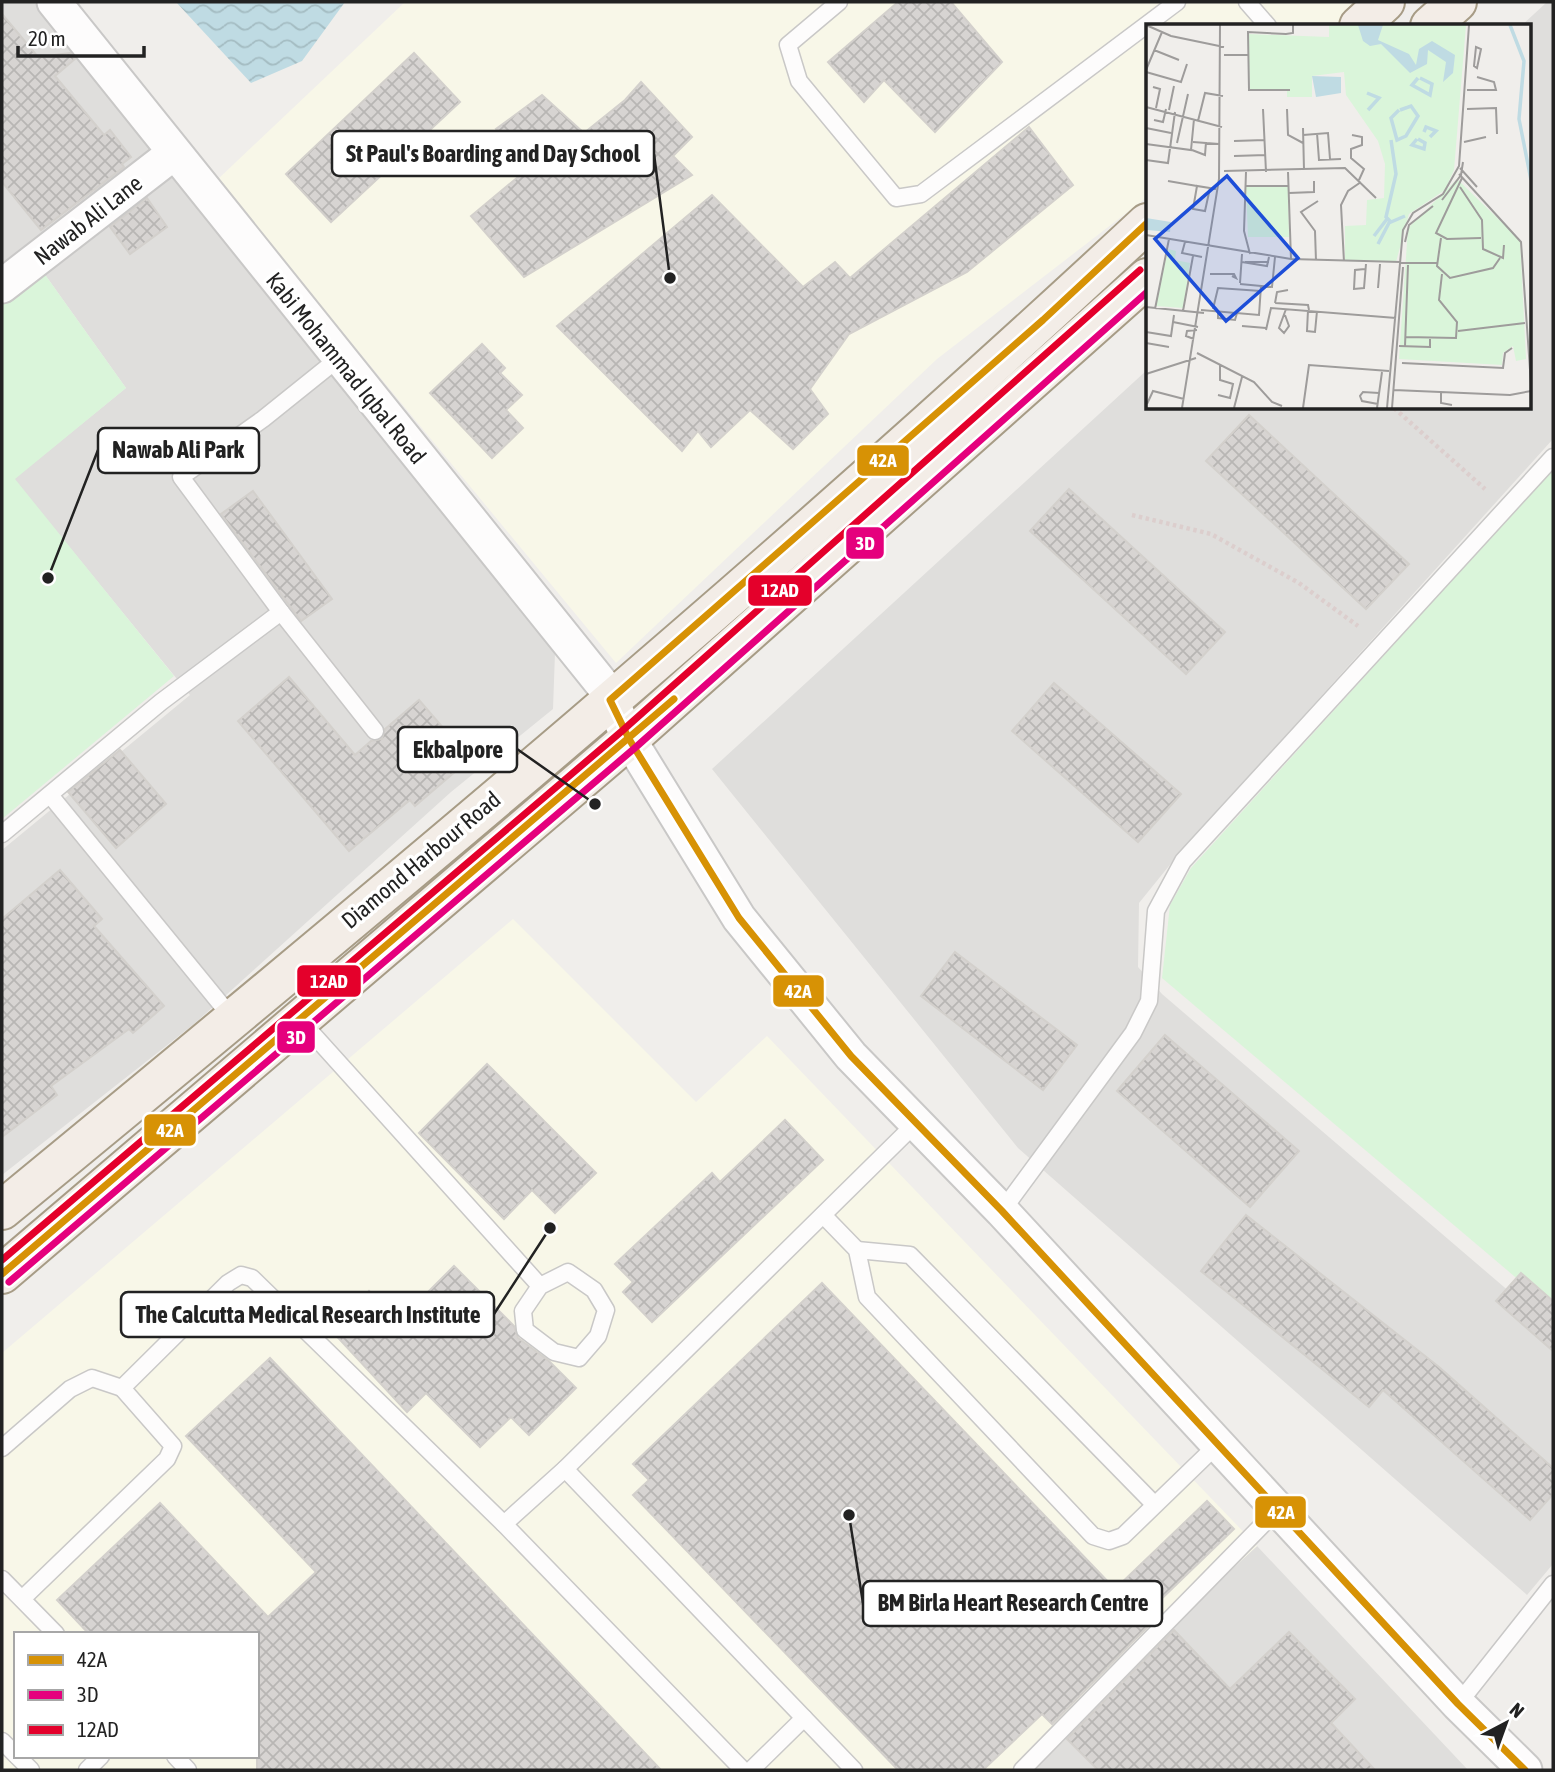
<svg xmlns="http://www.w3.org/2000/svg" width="1555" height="1772" font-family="'Asap Condensed',sans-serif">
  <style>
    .residential { fill: #dfdedc }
    .education { fill: #f8f7e8; fill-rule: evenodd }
    .park { fill: #daf5da }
    .water { fill: url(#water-waves) }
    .building { fill: url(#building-cross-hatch); stroke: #d3d0cc; stroke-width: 2 }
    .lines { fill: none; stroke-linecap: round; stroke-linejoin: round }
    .service-casing { stroke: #c9c8c7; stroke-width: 19 }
    .minor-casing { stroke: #c9c8c7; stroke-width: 37 }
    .primary-casing { stroke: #a79c86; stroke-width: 42 }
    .path { stroke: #dccecd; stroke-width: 4.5; stroke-dasharray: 3.5 3.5; stroke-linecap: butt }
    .service { stroke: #fdfcfc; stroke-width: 16 }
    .minor { stroke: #fdfcfc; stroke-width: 33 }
    .primary { stroke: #f3ede7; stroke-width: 38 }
    .bus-1-casing { stroke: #fff; stroke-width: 12 }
    .bus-2-casing { stroke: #fff; stroke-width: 12 }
    .bus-3-casing { stroke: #fff; stroke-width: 12 }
    .bus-1 { stroke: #d79205; stroke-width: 7 }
    .bus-2 { stroke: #e5007d; stroke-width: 7 }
    .bus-3 { stroke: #e4002b; stroke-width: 7 }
    .labels { text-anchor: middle; stroke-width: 7; stroke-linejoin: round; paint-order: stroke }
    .street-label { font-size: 23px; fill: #222; stroke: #fff }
    .inset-river { fill: none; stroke: #bfdbe3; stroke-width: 3.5 }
    .inset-road { fill: none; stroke: #9e9c9b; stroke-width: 2 }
    .view { fill: #1d4ed8; fill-opacity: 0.15; stroke: #1d4ed8; stroke-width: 3.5 }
    .inset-edge { fill: none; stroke: #222; stroke-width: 3.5 }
    .leader { fill: none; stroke: #222; stroke-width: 2.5 }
    .callout-dot { fill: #222; stroke: #fff; stroke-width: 2.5 }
    .callout { fill: #fff; stroke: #222; stroke-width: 2.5 }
    .callout-label { font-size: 24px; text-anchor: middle; font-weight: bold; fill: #222 }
    .line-badge { stroke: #fff; stroke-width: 2.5 }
    .badge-label { font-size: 19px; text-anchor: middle; font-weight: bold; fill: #fff }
  </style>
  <defs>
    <pattern id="water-waves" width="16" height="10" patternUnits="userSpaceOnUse" patternTransform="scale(1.75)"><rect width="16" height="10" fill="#bfdbe3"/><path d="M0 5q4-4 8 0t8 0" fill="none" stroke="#a4bcc2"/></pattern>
    <pattern id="building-cross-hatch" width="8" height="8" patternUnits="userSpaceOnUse" patternTransform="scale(1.75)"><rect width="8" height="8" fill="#d7d4d2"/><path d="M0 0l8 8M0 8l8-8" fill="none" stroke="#b8b6b4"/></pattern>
  </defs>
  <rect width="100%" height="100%" fill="#f0eeeb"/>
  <g class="residential">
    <polygon points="2,2 34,2 155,150 2,271"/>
    <polygon points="1547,2 1553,2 1553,439 1177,856 1139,903 1138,967 1162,994 1553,1329 1553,1564 1527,1595 1018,1148 712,769 1147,370 1147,408 1529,408 1529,26 1521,26"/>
    <polygon points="171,167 555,653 553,709 451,792 194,1024 2,1175 2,850 190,695 14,479 126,388 41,269"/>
    <polygon points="1257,1546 1468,1770 1029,1770 1022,1762"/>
  </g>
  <g class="education">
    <polygon points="405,2 1380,2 1351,26 1147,26 1147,197 937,359 616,663 217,180"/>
    <path d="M 513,919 L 696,1102 L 767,1036 L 1257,1546 L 1022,1762 L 1029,1770 L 2,1770 L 2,1353 ZM 16,1634 L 257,1634 L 257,1756 L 16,1756 Z"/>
  </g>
  <g class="park">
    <polygon points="41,269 126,388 15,479 174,676 2,819 2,300"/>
    <polygon points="1553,469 1553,1309 1162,978 1170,905 1191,868"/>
  </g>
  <polygon class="water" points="176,2 345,2 302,61 251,83"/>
  <g class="building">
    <polygon points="898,2 951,2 1002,62 935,132 884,80 864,102 828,62"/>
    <polygon points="2,14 38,57 70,53 75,59 55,76 104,135 110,130 131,157 122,164 124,167 41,230 2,182"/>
    <polygon points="414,53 460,102 331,222 286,174"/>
    <polygon points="641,82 692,137 673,156 692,175 524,277 471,216 530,167 496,129 542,95 584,133 625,100"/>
    <polygon points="1029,127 1073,185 967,272 849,334 810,389 828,414 793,449 750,410 711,447 698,431 682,451 557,326 712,195 803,287 835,262 850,278"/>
    <polygon points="147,198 167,227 130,254 110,227"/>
    <polygon points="482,344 505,368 500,373 522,395 506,410 523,428 492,458 430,393"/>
    <polygon points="1249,415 1409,564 1366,609 1206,461"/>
    <polygon points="1069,489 1225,632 1186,674 1030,531"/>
    <polygon points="253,491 332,599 301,621 221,514"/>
    <polygon points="289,677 355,755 371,741 382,739 385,729 419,700 470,759 415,806 410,800 349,851 238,721"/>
    <polygon points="1054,683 1181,794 1138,842 1012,731"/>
    <polygon points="120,750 166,804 116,848 68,792"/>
    <polygon points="60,870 102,919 94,926 164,1006 133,1033 129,1029 51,1086 57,1095 2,1137 2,919"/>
    <polygon points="955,952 1077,1045 1043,1090 921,996"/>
    <polygon points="1165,1035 1299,1151 1250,1207 1117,1091"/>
    <polygon points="487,1064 596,1173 555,1213 532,1190 504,1219 419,1133"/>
    <polygon points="785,1120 823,1160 652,1322 623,1292 633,1282 615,1264 712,1173 720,1182"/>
    <polygon points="1246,1215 1439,1367 1553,1468 1553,1494 1530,1520 1383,1390 1369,1407 1201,1271"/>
    <polygon points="454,1266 514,1326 518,1338 549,1361 576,1388 529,1435 511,1417 480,1447 426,1393 407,1412 330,1329 369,1291 399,1321"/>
    <polygon points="1521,1273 1553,1301 1553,1351 1496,1301"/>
    <polygon points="822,1283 1115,1589 1207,1501 1234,1529 1152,1608 1159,1615 1052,1724 1042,1714 983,1770 898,1770 633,1495 649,1480 633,1464"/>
    <polygon points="270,1358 483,1582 661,1770 257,1770 257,1634 89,1634 57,1600 160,1503 268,1617 316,1572 186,1436"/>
    <polygon points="1174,1630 1230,1689 1289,1632 1355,1699 1331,1723 1375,1770 1098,1770 1067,1739"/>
  </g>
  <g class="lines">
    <g class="service-casing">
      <g id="service">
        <polyline points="839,2 788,45 799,81 896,198 921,194 1177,2"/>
        <polyline points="1247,2 1268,26"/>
        <polyline points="339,358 263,419 181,477 281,612 375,731"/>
        <polyline points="50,795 233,1019"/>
        <polyline points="2,834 161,702 281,612"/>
        <polyline points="300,1020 540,1286 568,1272 594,1290 606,1310 598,1336 579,1358 554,1352 525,1330 523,1311 540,1286"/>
        <polyline points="1002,1211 1133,1033 1149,1001 1156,911 1183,861 1553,457"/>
        <polyline points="823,1215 857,1250 867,1297 1093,1536 1109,1541 1123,1536 1217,1445"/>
        <polyline points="857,1250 910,1255 1154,1504"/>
        <polyline points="2,1448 70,1389 92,1378 122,1388 228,1283 241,1275 252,1278 504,1524 743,1770"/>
        <polyline points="565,1469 854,1770"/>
        <polyline points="504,1524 565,1469 916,1123"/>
        <polyline points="2,1579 56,1634"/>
        <polyline points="22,1599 167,1459 173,1446 122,1388"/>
        <polyline points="1458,1704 1553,1584"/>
        <polyline points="2,1741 16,1755"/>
        <polyline points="17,1756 31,1770"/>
        <polyline points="175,1756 188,1770"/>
        <polyline points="87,1770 101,1756"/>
        <polyline points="751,1770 804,1718"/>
        <polyline points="1022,1770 1278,1509"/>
      </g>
    </g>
    <g class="minor-casing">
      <g id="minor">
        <polyline points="54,2 606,689 629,739 739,918 851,1056 1002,1211 1458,1704 1525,1770"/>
        <polyline points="2,286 174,153"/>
      </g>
    </g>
    <g class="primary-casing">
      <g id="primary">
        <polyline points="1359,26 1385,2"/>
        <polyline points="1430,26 1457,2"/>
        <path d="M 2,1210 C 391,890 779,566 1147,223"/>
        <polyline points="2,1274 629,739 1147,278"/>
      </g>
    </g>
    <g class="path">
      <polyline points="1394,408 1485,489"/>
      <polyline points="1132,515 1211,534 1299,583 1358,626"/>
    </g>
    <use href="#service" class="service"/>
    <use href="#minor" class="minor"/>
    <use href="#primary" class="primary"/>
    <g class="bus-1-casing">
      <g id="bus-1">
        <polyline points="1147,223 1043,320 610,700 629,739 739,918 851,1056 1002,1211 1458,1704 1525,1770"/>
        <polyline points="2,1274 674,699"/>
      </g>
    </g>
    <g class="bus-2-casing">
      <polyline id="bus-2" points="9,1282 636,747 1147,292"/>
    </g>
    <g class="bus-3-casing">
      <polyline id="bus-3" points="2,1260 622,731 1140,270"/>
    </g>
    <use href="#bus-1" class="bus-1"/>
    <use href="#bus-2" class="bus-2"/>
    <use href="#bus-3" class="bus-3"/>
  </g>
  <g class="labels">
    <g class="street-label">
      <text transform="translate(88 220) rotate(-38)" y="8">Nawab Ali Lane</text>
      <text transform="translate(346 368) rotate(51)" y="8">Kabi Mohammad Iqbal Road</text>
      <text transform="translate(421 860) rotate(-40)" y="8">Diamond Harbour Road</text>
    </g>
  </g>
  <g transform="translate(1146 24)">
    <rect width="385" height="385" fill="#f0eeeb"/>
    <path d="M 183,1 L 320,1 L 308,146 L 299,166 L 263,190 L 250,238 L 199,237 L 199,202 L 220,201 L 221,176 L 238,174 L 239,140 L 232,117 L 200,71 L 198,48 L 166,52 L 166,73 L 141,73 L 141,66 L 104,65 L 102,10 L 183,13 ZM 311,155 L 374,216 L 380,335 L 370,337 L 367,322 L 357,329 L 356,341 L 253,335 L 262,204 ZM 142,162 L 143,213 L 102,213 L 100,163 ZM 22,225 L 30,227 L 29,236 L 44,239 L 37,284 L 10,282 Z" fill="#daf5da"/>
    <path d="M 212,1 L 237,1 L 232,16 L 263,30 L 270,41 L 273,25 L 286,17 L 309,31 L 307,49 L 297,58 L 300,38 L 282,26 L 281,40 L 264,49 L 235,20 L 224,22 L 217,17 ZM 166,52 L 195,53 L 195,69 L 170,73 ZM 0,194 L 25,198 L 24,208 L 1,206 Z" fill="#bfdbe3"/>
    <path class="inset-river" d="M 364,1 L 378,37 L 373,95 L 385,156M 272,54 L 266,61 L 284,71 L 286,60 L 274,54M 221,69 L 233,74 L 222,86M 253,86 L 245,94 L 251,116 L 260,112 L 272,92 L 265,82 L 254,86M 278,108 L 280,103 L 290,107 L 284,113M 271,115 L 266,121 L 278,125 L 279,119 L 272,115M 245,116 L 250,150 L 240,193 L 245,198 L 259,192M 228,212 L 241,195M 232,220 L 244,197"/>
    <path class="inset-road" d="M 0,1 L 25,12 L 78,23M 330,23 L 335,25 L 331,44 L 328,42 ZM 8,26 L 33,36M 78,31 L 102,31M 0,46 L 16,8M 0,48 L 35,58 L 41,40M 7,63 L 14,65 L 10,84M 144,66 L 103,66 L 102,8 L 140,10 L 147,9 L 147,1M 321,66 L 350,66 L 348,58 L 331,53M 0,83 L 76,103M 117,85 L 120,148M 141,85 L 142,111 L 157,119M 321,85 L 350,84 L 351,110M 23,86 L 28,62M 8,96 L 17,98 L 20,85M 52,97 L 59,69 L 77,72M 0,104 L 25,109M 157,104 L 158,146M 171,109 L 173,136 L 195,135M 157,111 L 182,109 L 184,135M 206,111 L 216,113 L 216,121 L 205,125 L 205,134 L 218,145 L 213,156M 88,117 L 119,116M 47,118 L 73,120M 318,118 L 340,113M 31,119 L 42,70M 0,120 L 45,126 L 48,95M 46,126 L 59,131 L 60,118M 88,132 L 120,131M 0,136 L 22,139 L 29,88M 314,144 L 331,163M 78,147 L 199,144 L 230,174M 100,148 L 98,207 L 104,230M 142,148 L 145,235M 313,150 L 375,218 L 385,360M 316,154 L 290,209 L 301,215 L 335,214M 22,157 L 51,162M 99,162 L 142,162M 314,163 L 336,196 L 337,225 L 357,234 L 358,221M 64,164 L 59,187 L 47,185 L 51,162 L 70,165M 143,169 L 168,168 L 168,157M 296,176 L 315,151 L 317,138M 0,211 L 145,235 L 291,239M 295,214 L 291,242 L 304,254 L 347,244 L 354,234M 39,218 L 36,229 L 56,233M 259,218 L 263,201 L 287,182M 170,237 L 169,207 L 155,188 L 172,177M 96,238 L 121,242 L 123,233M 99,238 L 123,238M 198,238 L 195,181 L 202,167 L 215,158M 219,245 L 209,246 L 208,265 L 218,264 L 220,240M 64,250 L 88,250 L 90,254 L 86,252M 94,259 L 96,230M 94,260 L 126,263 L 129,233M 232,264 L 234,240M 129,279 L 162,281 L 163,286M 129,279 L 131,268 L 142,266M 0,283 L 58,289M 9,285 L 23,215M 67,285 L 72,264 L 115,267M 55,286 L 113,291 L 115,262M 162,286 L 161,307 L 169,308 L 171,287M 37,287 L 47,232M 72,287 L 72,294 L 89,296 L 91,289M 139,291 L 143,302 L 138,309 L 133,304 L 140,285M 27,298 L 52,303M 96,302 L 120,304M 120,306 L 125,284 L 250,294M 312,307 L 379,299M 0,308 L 25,312 L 28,291M 260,313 L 310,314 L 311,298 L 293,276 L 296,250M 48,315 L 40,312 L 41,307 L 51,306M 0,319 L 23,323M 253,322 L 284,323 L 284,315M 259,322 L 262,241M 51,329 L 108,358 L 126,378 L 136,382M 256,339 L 357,344 L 359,329 L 366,324M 0,350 L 50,334M 248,366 L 364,371 L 385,367M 295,369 L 295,379 L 306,381M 72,371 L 84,374 L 87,360 L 74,356 L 74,341M 1,380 L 7,367 L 38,375M 232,380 L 216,377 L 214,372 L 217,368 L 233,369M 36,384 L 73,155 L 74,1M 88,384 L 96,353M 157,384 L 163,341 L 243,347M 231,384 L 236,348M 241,384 L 257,206 L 267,189 L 297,170 L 313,142 L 323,1M 246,384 L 257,243"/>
    <path class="view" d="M 81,152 L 152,234 L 80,297 L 9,215 Z"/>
    <rect width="385" height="385" class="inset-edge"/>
  </g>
  <path class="leader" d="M670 278L654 154M48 578L98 450M595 804L517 749M550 1228L494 1314M849 1515L863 1603"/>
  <g class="callout-dot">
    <circle cx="670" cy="278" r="7"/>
    <circle cx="48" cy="578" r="7"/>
    <circle cx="595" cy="804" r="7"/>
    <circle cx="550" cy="1228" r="7"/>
    <circle cx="849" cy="1515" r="7"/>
  </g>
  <g class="callout">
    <rect x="332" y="131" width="322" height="45" rx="7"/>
    <rect x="98" y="428" width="161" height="45" rx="7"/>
    <rect x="398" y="727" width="119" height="45" rx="7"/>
    <rect x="121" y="1292" width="373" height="45" rx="7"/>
    <rect x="863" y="1581" width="299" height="45" rx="7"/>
  </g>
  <g class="callout-label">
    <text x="493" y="162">St Paul's Boarding and Day School</text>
    <text x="178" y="458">Nawab Ali Park</text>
    <text x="458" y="758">Ekbalpore</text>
    <text x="308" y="1323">The Calcutta Medical Research Institute</text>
    <text x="1013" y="1611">BM Birla Heart Research Centre</text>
  </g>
  <g class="line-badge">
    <rect x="856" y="444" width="54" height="33" rx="7" fill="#d79205"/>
    <rect x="845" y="526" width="40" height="34" rx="7" fill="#e5007d"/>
    <rect x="747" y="574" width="66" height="33" rx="7" fill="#e4002b"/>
    <rect x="296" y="964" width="66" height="34" rx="7" fill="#e4002b"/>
    <rect x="772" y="974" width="53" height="34" rx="7" fill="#d79205"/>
    <rect x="276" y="1020" width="40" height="34" rx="7" fill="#e5007d"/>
    <rect x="143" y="1113" width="54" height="34" rx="7" fill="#d79205"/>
    <rect x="1254" y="1495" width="53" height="34" rx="7" fill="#d79205"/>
  </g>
  <g class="badge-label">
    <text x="883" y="467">42A</text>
    <text x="865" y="550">3D</text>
    <text x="780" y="597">12AD</text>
    <text x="329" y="988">12AD</text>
    <text x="798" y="998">42A</text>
    <text x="296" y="1044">3D</text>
    <text x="170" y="1137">42A</text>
    <text x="1281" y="1519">42A</text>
  </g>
  <rect width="1555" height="1772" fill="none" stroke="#222222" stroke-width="7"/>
  <rect x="14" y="1632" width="245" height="126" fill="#ffffff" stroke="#a7a7a7" stroke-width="2"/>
  <rect x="28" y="1655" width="35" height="10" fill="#d79205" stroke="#a7a7a7" stroke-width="2"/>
  <text x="77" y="1667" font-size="21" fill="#222222">42A</text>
  <rect x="28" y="1690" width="35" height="10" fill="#e5007d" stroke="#a7a7a7" stroke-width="2"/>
  <text x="77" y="1702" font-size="21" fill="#222222">3D</text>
  <rect x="28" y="1725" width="35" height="10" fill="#e4002b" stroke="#a7a7a7" stroke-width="2"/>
  <text x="77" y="1737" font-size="21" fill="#222222">12AD</text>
  <g transform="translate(1506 1723) rotate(41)" stroke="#ffffff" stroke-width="5" paint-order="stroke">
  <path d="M0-5L12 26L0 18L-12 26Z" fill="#222222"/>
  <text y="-10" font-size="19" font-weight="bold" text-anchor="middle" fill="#222222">N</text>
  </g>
  <path d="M18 46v10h126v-10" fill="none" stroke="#222222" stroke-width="3.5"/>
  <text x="28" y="46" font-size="21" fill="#222222" stroke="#ffffff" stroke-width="5" paint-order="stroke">20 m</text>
</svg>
